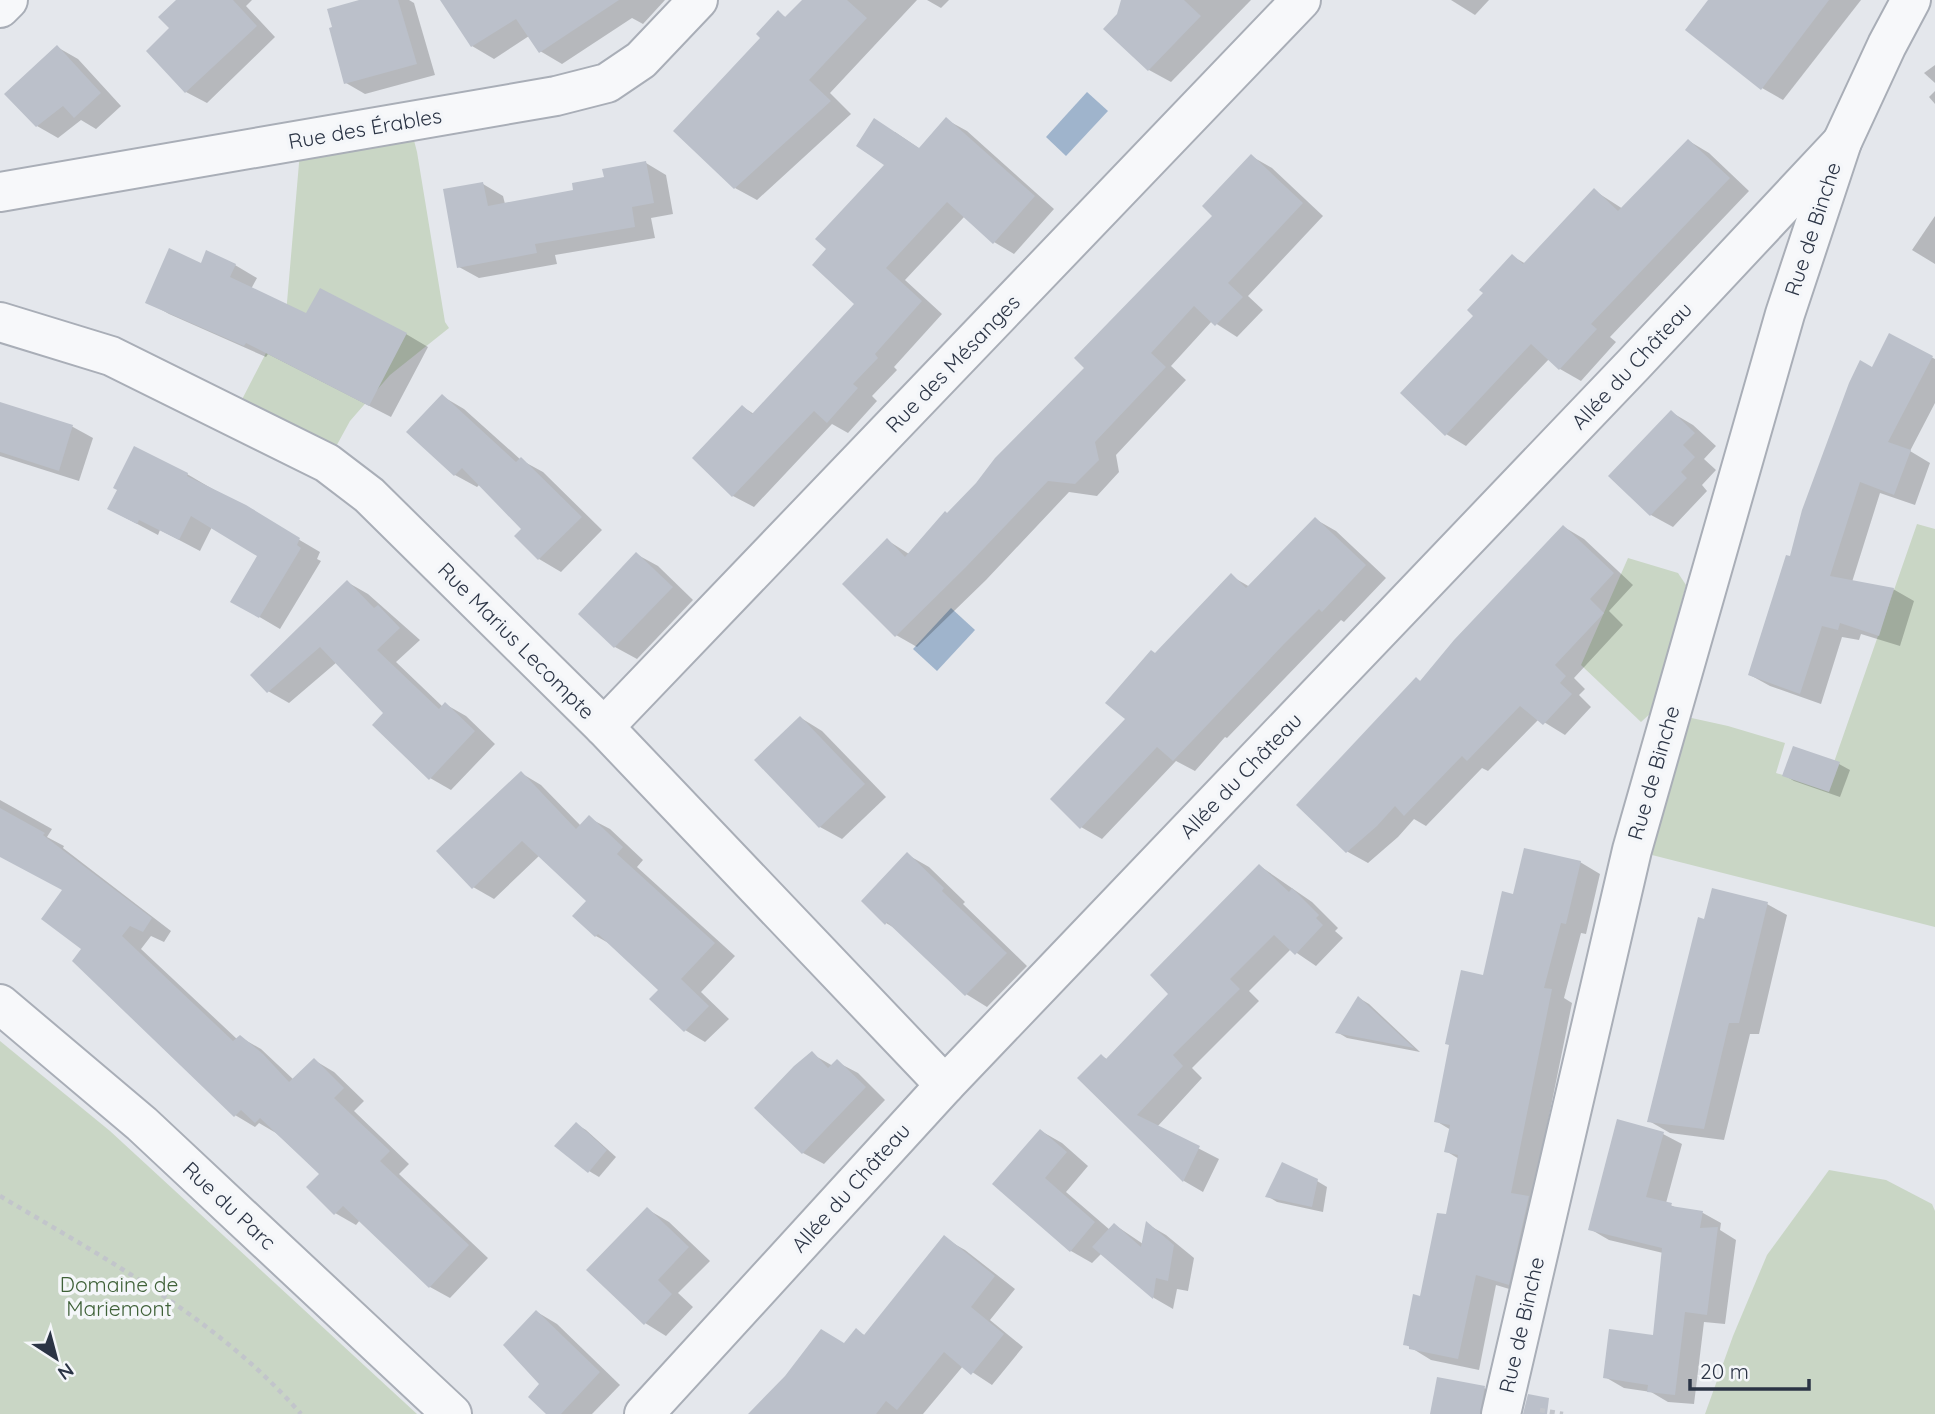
<svg xmlns="http://www.w3.org/2000/svg" width="1935" height="1414" font-family="Quicksand,sans-serif">
  <style>
    .green { fill: #c9d6c5 }
    .water { fill: #9fb4cc }
    .shadow { fill: #0003 }
    .building { fill: #bbc0ca }
    .lines { fill: none; stroke-linecap: round; stroke-linejoin: round }
    .minor-casing { stroke: #a9aeb7; stroke-width: 42 }
    .tertiary-casing { stroke: #a9aeb7; stroke-width: 42 }
    .path { stroke: #c2c5cb; stroke-width: 4.5; stroke-dasharray: 5 5; stroke-linecap: butt }
    .minor { stroke: #f7f8fa; stroke-width: 38 }
    .tertiary { stroke: #f7f8fa; stroke-width: 38 }
    .labels { text-anchor: middle; stroke-width: 7; stroke-linejoin: round; paint-order: stroke }
    .street-label { font-size: 21px; fill: #2b3445; stroke: #f4f6f9 }
    .park-label { font-size: 21px; fill: #3f6138; stroke: #f4f6f9 }
  </style>
  <rect width="100%" height="100%" fill="#e4e7ec"/>
  <g class="green">
    <polygon points="409,121 417,152 445,322 449,328 390,375 350,421 327,463 233,417 286,314 301,140"/>
    <polygon points="1917,524 1935,529 1935,927 1652,855 1687,717 1728,726 1785,743 1776,773 1825,788"/>
    <polygon points="1628,558 1678,573 1686,585 1652,712 1641,722 1581,665"/>
    <polygon points="0,1041 110,1131 417,1414 0,1414"/>
    <polygon points="1829,1170 1886,1180 1932,1204 1935,1211 1935,1414 1705,1414 1733,1336 1767,1255"/>
  </g>
  <g class="water">
    <polygon points="1087,92 1108,111 1066,156 1046,137"/>
    <polygon points="951,608 975,630 937,671 913,649"/>
  </g>
  <g class="shadow">
    <polygon points="179,0 252,0 246,6 275,37 207,103 186,92 148,51 171,28"/>
    <polygon points="366,0 409,0 414,3 435,75 365,94 346,83 333,28"/>
    <polygon points="454,0 665,0 643,24 632,18 562,64 540,51 529,36 494,59 472,46"/>
    <polygon points="804,0 917,0 830,93 851,114 757,200 735,188 763,38 778,13 787,18"/>
    <polygon points="927,0 949,0 941,8"/>
    <polygon points="1125,0 1251,0 1171,82 1149,70 1119,15"/>
    <polygon points="1451,0 1489,0 1475,15"/>
    <polygon points="1711,0 1861,0 1783,100 1762,88"/>
    <polygon points="57,47 78,59 121,106 96,129 81,120 58,138 37,126"/>
    <polygon points="1935,65 1935,83 1924,73"/>
    <polygon points="1935,91 1935,104 1929,97"/>
    <polygon points="947,120 967,131 1054,209 1014,254 994,242 965,216 905,280 942,314 894,367 897,370 872,396 877,401 848,433 832,424 754,507 733,496 694,458 743,407 754,414 856,304 829,249 887,164 895,132 920,149"/>
    <polygon points="1689,141 1709,153 1749,191 1610,337 1616,342 1581,381 1560,369 1549,359 1466,446 1446,434 1475,316 1485,293 1512,256 1526,264 1595,191 1623,209"/>
    <polygon points="1251,156 1272,168 1323,216 1248,296 1263,310 1237,337 1212,321 1171,366 1186,380 1116,455 1119,472 1097,496 1069,492 986,580 917,647 896,635 887,540 909,554 948,515 1087,368 1215,216"/>
    <polygon points="646,163 666,175 673,214 651,218 655,238 555,255 557,264 479,278 459,267 483,184 503,196 505,204 575,191"/>
    <polygon points="1935,216 1935,264 1912,250"/>
    <polygon points="235,265 257,278 251,289 307,316 406,334 428,347 391,417 268,354 266,357 169,314 148,302 201,266"/>
    <polygon points="1890,336 1935,359 1935,403 1910,451 1930,463 1915,505 1880,493 1852,582 1893,589 1914,601 1900,646 1861,634 1859,640 1842,637 1821,704 1770,686 1750,675 1791,558 1873,369"/>
    <polygon points="442,396 464,409 521,460 543,472 602,530 561,572 539,559 516,536 524,529 480,484 477,487 455,475 409,432"/>
    <polygon points="0,404 73,427 93,438 79,481 0,456"/>
    <polygon points="1671,412 1693,425 1716,446 1704,459 1716,470 1702,485 1707,491 1673,527 1651,515 1610,476"/>
    <polygon points="187,474 320,552 317,559 321,561 280,629 232,601 259,555 212,527 200,551 160,530 158,535 109,509"/>
    <polygon points="1315,519 1336,531 1386,578 1344,622 1341,620 1227,738 1225,737 1195,771 1176,761 1102,839 1081,827 1127,719 1231,576 1250,587"/>
    <polygon points="1564,527 1584,539 1633,585 1609,611 1623,625 1574,678 1585,689 1579,695 1591,707 1565,735 1539,719 1488,771 1482,768 1426,826 1414,819 1398,837 1368,863 1348,852 1299,805 1417,679 1421,682"/>
    <polygon points="636,554 658,566 693,600 637,659 615,647 580,614"/>
    <polygon points="347,582 368,594 420,640 396,662 443,707 445,704 466,716 495,744 451,790 430,778 386,713 337,662 289,703 268,691"/>
    <polygon points="801,718 822,731 886,797 842,839 820,827"/>
    <polygon points="1794,748 1839,764 1850,770 1840,797 1794,781 1784,775"/>
    <polygon points="521,773 541,785 581,826 589,818 610,829 643,860 637,867 735,956 701,992 729,1019 705,1042 685,1030 660,990 612,945 596,936 589,901 540,855 494,899 473,887"/>
    <polygon points="0,800 52,829 47,837 64,846 63,848 171,931 164,942 151,936 141,949 238,1040 240,1037 261,1049 294,1080 314,1060 334,1072 364,1101 354,1111 409,1164 399,1174 488,1258 450,1298 430,1287 360,1220 356,1225 335,1213 321,1174 276,1133 259,1123 255,1127 235,1115 84,949 65,890 0,856"/>
    <polygon points="908,855 929,867 965,902 963,904 1027,966 987,1007 966,994 898,930 886,923 863,901"/>
    <polygon points="1580,862 1600,874 1586,934 1581,933 1564,998 1572,1003 1532,1200 1529,1295 1496,1285 1479,1370 1431,1360 1405,1344 1447,1216 1459,1159 1446,1151 1451,1130 1436,1121 1514,896"/>
    <polygon points="1260,866 1312,902 1338,928 1335,931 1343,938 1316,966 1291,949 1249,991 1259,1001 1192,1068 1202,1078 1157,1127 1219,1159 1203,1192 1184,1181 1079,1078 1102,1056 1108,1060 1171,994"/>
    <polygon points="1767,904 1787,915 1759,1034 1750,1034 1724,1140 1670,1133 1649,1121 1705,921"/>
    <polygon points="1359,998 1369,1004 1420,1052 1347,1038 1337,1032"/>
    <polygon points="812,1054 833,1066 837,1062 858,1073 885,1100 824,1164 803,1153"/>
    <polygon points="576,1124 586,1130 616,1157 599,1177 589,1171"/>
    <polygon points="1041,1131 1062,1143 1088,1166 1066,1192 1110,1230 1115,1225 1143,1244 1147,1224 1166,1235 1194,1258 1188,1291 1177,1289 1173,1309 1154,1298 1102,1253 1092,1263 1071,1251 994,1184"/>
    <polygon points="1663,1134 1682,1144 1666,1203 1679,1209 1703,1213 1721,1223 1720,1230 1736,1240 1725,1324 1704,1322 1694,1404 1668,1402 1651,1392 1624,1388 1605,1377 1655,1337 1663,1253 1609,1240 1590,1229"/>
    <polygon points="1317,1181 1327,1187 1323,1212 1277,1202 1267,1196"/>
    <polygon points="647,1209 669,1222 710,1261 678,1293 693,1307 666,1336 645,1323"/>
    <polygon points="944,1238 965,1250 1015,1289 990,1320 1023,1347 992,1385 963,1366 923,1414 750,1414 845,1345 857,1331 866,1336"/>
    <polygon points="537,1312 557,1324 620,1385 592,1414 548,1414 542,1384"/>
    <polygon points="1484,1388 1504,1399 1501,1414 1432,1414"/>
  </g>
  <g class="building">
    <polygon points="176,0 233,0 257,26 185,93 146,51 169,28 158,17"/>
    <polygon points="359,0 398,0 417,64 344,84 329,28 332,27 327,9"/>
    <polygon points="440,0 619,0 539,53 516,19 471,47"/>
    <polygon points="802,0 847,0 867,18 809,80 831,101 734,189 673,131 760,38 756,34 778,10 785,17"/>
    <polygon points="1121,0 1184,0 1201,16 1148,71 1103,29 1117,14"/>
    <polygon points="1708,0 1829,0 1761,90 1685,30"/>
    <polygon points="57,45 101,93 74,118 63,106 36,127 4,94"/>
    <polygon points="946,117 1035,196 993,244 947,202 886,268 922,301 875,354 878,358 853,384 858,388 827,423 814,411 732,497 692,458 742,405 752,414 854,304 812,265 826,249 815,239 884,165 856,146 874,118 919,148"/>
    <polygon points="1688,139 1730,178 1591,324 1597,329 1559,370 1531,344 1445,436 1400,393 1473,316 1467,310 1483,293 1479,290 1512,254 1523,264 1594,188 1618,211"/>
    <polygon points="1251,154 1303,203 1228,283 1243,297 1215,326 1194,306 1151,353 1166,367 1095,442 1099,460 1075,484 1048,481 965,568 895,637 842,584 887,538 905,557 945,511 947,513 976,483 995,458 1084,368 1074,358 1212,216 1202,206"/>
    <polygon points="646,161 654,203 632,207 635,227 535,244 537,253 457,268 443,189 483,182 488,206 573,190 572,183 604,177 602,169"/>
    <polygon points="169,248 201,263 206,250 236,264 230,277 306,313 320,288 407,333 369,406 246,343 244,346 145,303"/>
    <polygon points="1889,333 1933,356 1888,442 1911,450 1894,495 1860,482 1830,576 1894,588 1879,636 1840,623 1838,630 1822,626 1800,694 1748,675 1786,555 1790,556 1802,510 1849,383 1860,360 1872,367"/>
    <polygon points="442,394 516,462 521,457 582,517 538,560 514,536 521,529 462,468 454,476 406,432"/>
    <polygon points="0,402 73,425 59,471 0,452"/>
    <polygon points="1671,410 1695,433 1683,445 1695,457 1681,472 1687,478 1650,516 1608,476"/>
    <polygon points="134,446 188,473 187,476 246,505 300,538 297,545 301,548 259,618 230,602 257,556 191,516 179,540 139,520 137,524 107,509 117,490 113,488"/>
    <polygon points="1315,517 1366,565 1322,612 1319,609 1284,644 1173,761 1157,747 1080,829 1050,799 1125,719 1105,703 1151,650 1155,653 1231,573 1246,588"/>
    <polygon points="1563,525 1614,573 1590,599 1604,613 1555,665 1566,676 1560,683 1572,694 1543,725 1520,706 1467,761 1462,756 1404,816 1395,806 1377,826 1346,853 1296,805 1416,677 1420,681 1454,640"/>
    <polygon points="636,552 673,587 614,648 578,614"/>
    <polygon points="347,580 374,608 378,605 400,628 377,650 439,709 445,702 475,731 429,780 372,725 383,713 320,647 267,693 250,675"/>
    <polygon points="800,716 865,784 819,828 754,760"/>
    <polygon points="1793,746 1840,762 1829,792 1782,776"/>
    <polygon points="521,771 576,829 589,815 623,847 617,854 715,943 681,979 709,1006 684,1032 649,999 658,990 598,934 595,937 572,916 586,901 522,841 472,889 436,851"/>
    <polygon points="0,808 45,833 43,835 152,918 143,932 130,926 122,936 233,1041 240,1035 263,1054 289,1082 314,1058 344,1088 334,1098 390,1151 380,1161 469,1245 429,1288 343,1206 334,1215 306,1187 319,1174 260,1118 255,1123 241,1110 234,1117 72,961 81,949 41,919 62,890 0,857"/>
    <polygon points="1524,848 1581,861 1566,924 1561,923 1544,988 1552,989 1511,1193 1529,1196 1509,1285 1476,1275 1458,1359 1409,1349 1409,1346 1403,1345 1413,1294 1420,1296 1437,1213 1446,1214 1458,1155 1444,1152 1450,1125 1434,1122 1449,1045 1445,1044 1461,970 1483,975 1502,891 1513,894"/>
    <polygon points="907,852 944,888 942,891 1007,953 965,996 887,922 885,925 861,901"/>
    <polygon points="1259,864 1289,892 1292,888 1319,915 1316,918 1323,925 1295,955 1274,935 1230,979 1240,989 1173,1055 1183,1066 1137,1115 1200,1146 1183,1182 1077,1078 1101,1054 1106,1059 1168,994 1150,975"/>
    <polygon points="1712,888 1768,902 1739,1023 1729,1023 1704,1129 1647,1122 1698,917 1704,919"/>
    <polygon points="1358,996 1414,1048 1335,1033"/>
    <polygon points="812,1051 828,1068 837,1059 866,1087 802,1154 754,1108 794,1066"/>
    <polygon points="1617,1119 1664,1132 1646,1197 1672,1203 1671,1206 1703,1211 1700,1228 1718,1227 1707,1315 1685,1312 1675,1395 1647,1392 1648,1385 1603,1378 1609,1329 1653,1335 1662,1248 1588,1230"/>
    <polygon points="576,1122 607,1150 588,1173 554,1146"/>
    <polygon points="1040,1129 1067,1152 1045,1178 1095,1222 1070,1252 992,1184"/>
    <polygon points="1282,1162 1318,1179 1312,1207 1265,1197"/>
    <polygon points="647,1207 689,1247 658,1280 672,1294 644,1325 586,1270"/>
    <polygon points="1146,1221 1174,1245 1168,1281 1156,1278 1153,1299 1092,1247 1114,1223 1141,1247"/>
    <polygon points="944,1235 995,1276 971,1307 1004,1334 971,1375 944,1352 897,1410 886,1401 876,1414 748,1414 785,1376 821,1329 844,1343 856,1328 864,1335"/>
    <polygon points="536,1310 600,1372 561,1414 546,1414 528,1397 539,1384 503,1345"/>
    <polygon points="1437,1377 1485,1386 1480,1414 1430,1414"/>
    <polygon points="1528,1394 1549,1398 1547,1414 1523,1414"/>
  </g>
  <g class="lines">
    <g class="minor-casing">
      <g id="minor">
        <polyline points="0,8 8,0"/>
        <polyline points="0,192 556,96 607,83 641,60 698,0"/>
        <polyline points="0,322 111,356 327,463 369,495 604,727 945,1085"/>
        <polyline points="604,727 1301,0"/>
        <polyline points="0,1004 142,1124 452,1414"/>
        <polyline points="644,1414 945,1085 1634,364 1842,142"/>
      </g>
    </g>
    <g class="tertiary-casing">
      <polyline id="tertiary" points="1501,1414 1632,850 1785,314 1842,142 1887,45 1911,0"/>
    </g>
    <g class="path">
      <path d="M 0,1196 C 106,1259 219,1320 301,1414"/>
      <polyline points="1540,1410 1563,1414"/>
    </g>
    <use href="#minor" class="minor"/>
    <use href="#tertiary" class="tertiary"/>
  </g>
  <g class="labels">
    <g class="street-label">
      <text transform="translate(365 129) rotate(-10)" y="7">Rue des Érables</text>
      <text transform="translate(1813 229) rotate(-72)" y="7">Rue de Binche</text>
      <text transform="translate(953 364) rotate(-46)" y="7">Rue des Mésanges</text>
      <text transform="translate(1632 366) rotate(-47)" y="7">Allée du Château</text>
      <text transform="translate(516 641) rotate(45)" y="7">Rue Marius Lecompte</text>
      <text transform="translate(1654 773) rotate(-74)" y="7">Rue de Binche</text>
      <text transform="translate(1241 776) rotate(-46)" y="7">Allée du Château</text>
      <text transform="translate(851 1188) rotate(-48)" y="7">Allée du Château</text>
      <text transform="translate(229 1206) rotate(43)" y="7">Rue du Parc</text>
      <text transform="translate(1522 1325) rotate(-77)" y="7">Rue de Binche</text>
    </g>
    <g class="park-label">
      <text x="119" y="1292">Domaine de<tspan x="119" dy="24">Mariemont</tspan></text>
    </g>
  </g>
  <g transform="translate(56 1358) rotate(144)" stroke="#f4f6f9" stroke-width="5" paint-order="stroke">
  <path d="M0-5L12 26L0 18L-12 26Z" fill="#2b3445"/>
  <text y="-10" font-size="19" font-weight="bold" text-anchor="middle" fill="#2b3445">N</text>
  </g>
  <path d="M1690 1379v10h119v-10" fill="none" stroke="#2b3445" stroke-width="3.5"/>
  <text x="1700" y="1379" font-size="21" fill="#2b3445" stroke="#f4f6f9" stroke-width="5" paint-order="stroke">20 m</text>
</svg>
